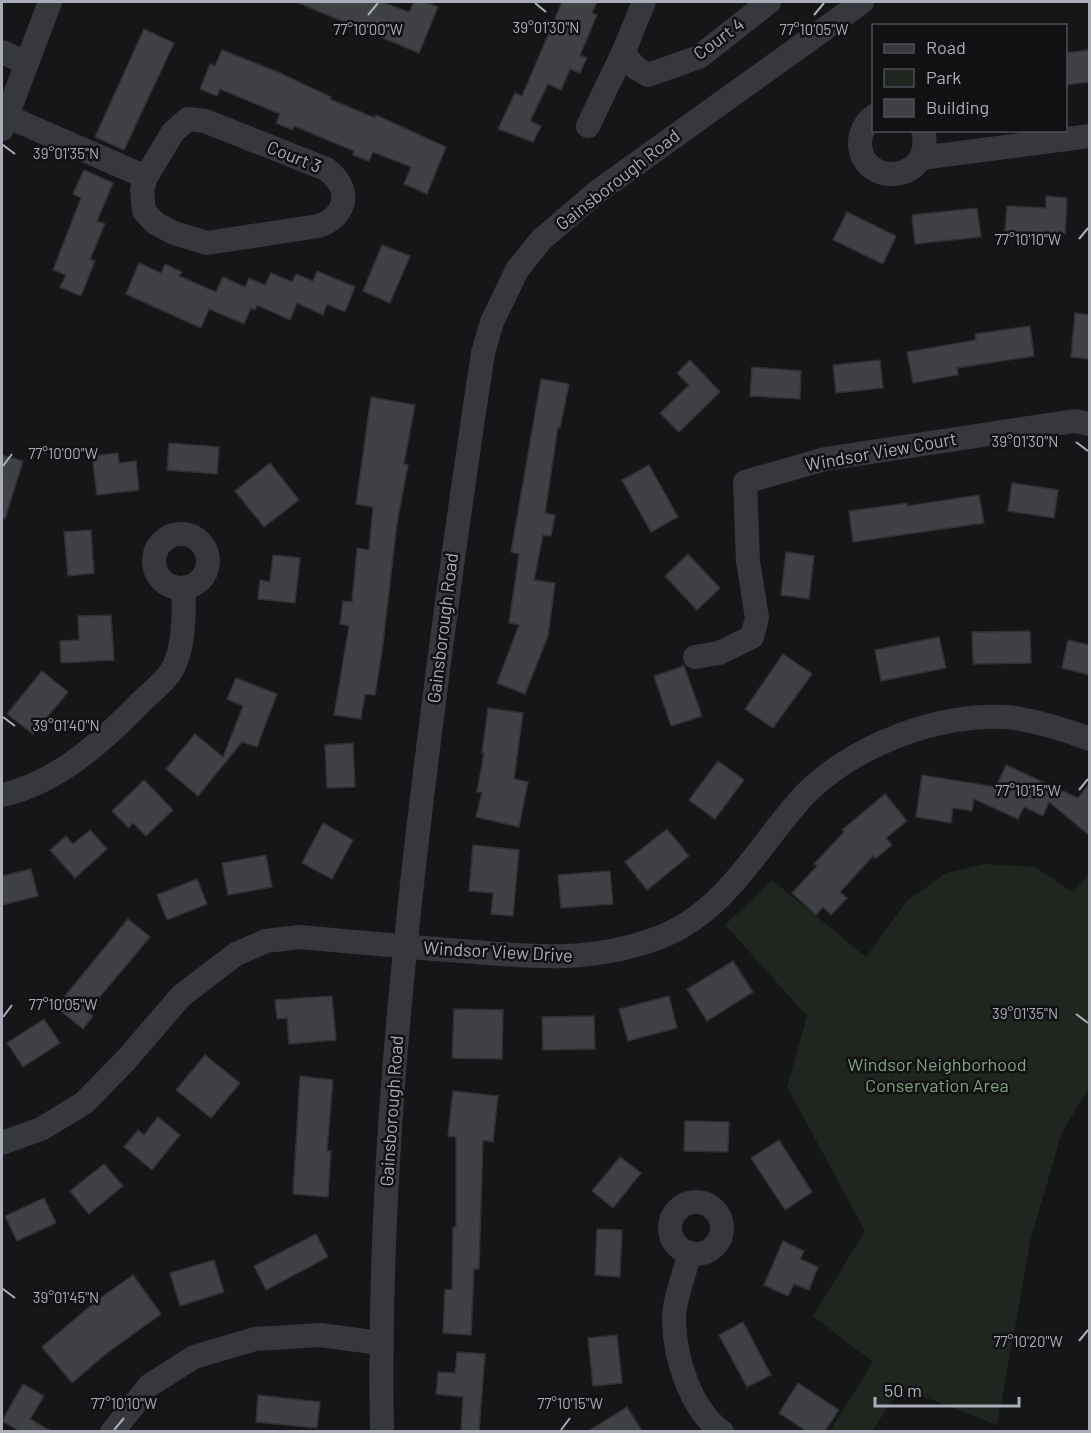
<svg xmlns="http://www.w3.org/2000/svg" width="1091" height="1433" font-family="Barlow,sans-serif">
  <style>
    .green { fill: #1e261f }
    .building { fill: #404145; stroke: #303034; stroke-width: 1.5 }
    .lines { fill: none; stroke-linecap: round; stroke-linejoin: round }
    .minor { stroke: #37383d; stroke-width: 24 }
    .ticks { fill: none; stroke: #a8adb8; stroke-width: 2 }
    .labels { text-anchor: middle; stroke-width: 5; stroke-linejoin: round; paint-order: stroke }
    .street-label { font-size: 18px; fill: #a8adb8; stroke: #111113 }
    .park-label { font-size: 18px; fill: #7fa381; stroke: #111113 }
    .ticks-label { font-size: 15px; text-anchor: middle; fill: #a8adb8; stroke: #111113; stroke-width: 5; stroke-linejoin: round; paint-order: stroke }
  </style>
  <rect width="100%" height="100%" fill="#161618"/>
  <polygon class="green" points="985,864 1035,867 1073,892 1089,874 1089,1088 1062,1132 1031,1238 997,1425 901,1388 872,1431 830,1431 873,1362 813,1316 865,1231 787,1087 807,1016 725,925 772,880 866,957 907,901 946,873"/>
  <g class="building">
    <polygon points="296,2 382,2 409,12 414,2 426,2 438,7 419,53"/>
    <polygon points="562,2 597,2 592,13 597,15 580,55 587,58 580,73 570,69 561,90 548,84 530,121 541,126 533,142 498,129 515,93 522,96"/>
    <polygon points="144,29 174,43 124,150 95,137"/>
    <polygon points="222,50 278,72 331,97 330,99 375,118 376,115 446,147 427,194 404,184 411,167 373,152 369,161 353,155 354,151 294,126 293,130 276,123 280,114 220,89 217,96 200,89 210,64 215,66"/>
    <polygon points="1089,50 1089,82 1065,85 1065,53"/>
    <polygon points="84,170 113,183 97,221 105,224 90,259 95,261 81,296 60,287 66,275 53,270 81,198 73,194"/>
    <polygon points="1046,196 1067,198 1065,234 1005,231 1007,206 1046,208"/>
    <polygon points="977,208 981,237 915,244 912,215"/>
    <polygon points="847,212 896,236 883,264 833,240"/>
    <polygon points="382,245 410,256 390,303 363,291"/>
    <polygon points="139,263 161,273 165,264 182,272 179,276 216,292 223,277 245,287 249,278 265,285 271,273 292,282 296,274 313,281 317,271 355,287 345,312 327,304 323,315 297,303 290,320 257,305 255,310 251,308 244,324 209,309 201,328 126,294"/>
    <polygon points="1075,313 1089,315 1089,359 1071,357"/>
    <polygon points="1030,326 1034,356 957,368 958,375 913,383 907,352 976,340 975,334"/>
    <polygon points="690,360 720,392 679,432 660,413 689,385 677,373"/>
    <polygon points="880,360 883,388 836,393 833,365"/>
    <polygon points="752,367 801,371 800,399 750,396"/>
    <polygon points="541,379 569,384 560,428 558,427 545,513 555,515 551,536 543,535 534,580 555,583 548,636 525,694 497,683 519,625 509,623 519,554 511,552"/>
    <polygon points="371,397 415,405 404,464 408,465 397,523 382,652 375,695 365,694 361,719 334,715 349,626 340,624 343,601 352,602 357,548 369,550 373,507 356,504"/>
    <polygon points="169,443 219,447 217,474 167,470"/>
    <polygon points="118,453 119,463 136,461 139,490 97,495 92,456"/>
    <polygon points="2,455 23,461 5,519 2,518"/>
    <polygon points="270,463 299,500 264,527 235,491"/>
    <polygon points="649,465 678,517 651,532 622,480"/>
    <polygon points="1012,483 1058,490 1054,518 1008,511"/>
    <polygon points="979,495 984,523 853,542 849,511 907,503 907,506"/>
    <polygon points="91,530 94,573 68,576 64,532"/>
    <polygon points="786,552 814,556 809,599 781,595"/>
    <polygon points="688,554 720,588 697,610 665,576"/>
    <polygon points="273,555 300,558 295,603 258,599 260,580 270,582"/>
    <polygon points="111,615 114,660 61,663 60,641 79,640 78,616"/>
    <polygon points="1030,631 1031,663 973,664 972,632"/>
    <polygon points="939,637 946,668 881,681 875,650"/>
    <polygon points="1068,640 1089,645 1089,675 1062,668"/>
    <polygon points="783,654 812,674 773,728 745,709"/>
    <polygon points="684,666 702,716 671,726 654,676"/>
    <polygon points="42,671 68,692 33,734 7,714"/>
    <polygon points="236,678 277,694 257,747 242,742 198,796 166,769 195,734 223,757 243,706 227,699"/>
    <polygon points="488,708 523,713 514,779 528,782 519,827 476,817 482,792 477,792 484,753 482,753"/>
    <polygon points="353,743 355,787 327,788 325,745"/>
    <polygon points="718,761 744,780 715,819 689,800"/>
    <polygon points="1006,765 1078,798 1089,784 1089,835 1049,802 1043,816 1024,807 1018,819 974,799 972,811 953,808 951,823 916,817 922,775 996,787"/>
    <polygon points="144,780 173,810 146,836 133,823 129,828 112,811"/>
    <polygon points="885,794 907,821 886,838 892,845 875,859 873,856 840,892 847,898 831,915 823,907 816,915 792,893 817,866 814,864 844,832 842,830"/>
    <polygon points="323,823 353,840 332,879 302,863"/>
    <polygon points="667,829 689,856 647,890 625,862"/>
    <polygon points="90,830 107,849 75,878 50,850 66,836 73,844"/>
    <polygon points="473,845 519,850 513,916 491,914 493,893 469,891"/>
    <polygon points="266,855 272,887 228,895 222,863"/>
    <polygon points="31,869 38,896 2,905 2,876"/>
    <polygon points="610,871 613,904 561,908 558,875"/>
    <polygon points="197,879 207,904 167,920 157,895"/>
    <polygon points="128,919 150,937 87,1012 93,1016 83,1029 56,1007"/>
    <polygon points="733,961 753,992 707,1021 687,989"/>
    <polygon points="332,996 336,1040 289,1044 287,1018 277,1019 275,1000"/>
    <polygon points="669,996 677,1028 628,1041 619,1009"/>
    <polygon points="454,1009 503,1010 502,1059 452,1058"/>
    <polygon points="594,1016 595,1049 543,1050 542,1017"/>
    <polygon points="44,1019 60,1043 23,1067 7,1043"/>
    <polygon points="205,1055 240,1083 211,1118 176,1090"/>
    <polygon points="300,1076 333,1080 327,1151 331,1151 328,1197 293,1194"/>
    <polygon points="453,1091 498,1096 493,1142 483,1140 479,1269 474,1269 471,1335 443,1333 445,1289 452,1290 453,1227 456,1227 456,1137 448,1136"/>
    <polygon points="158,1117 180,1135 152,1170 124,1147 138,1130 144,1135"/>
    <polygon points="685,1121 729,1122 728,1152 684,1151"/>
    <polygon points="779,1140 812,1192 785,1210 751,1158"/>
    <polygon points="620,1157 641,1173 613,1208 592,1191"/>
    <polygon points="104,1164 123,1186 89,1214 70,1191"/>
    <polygon points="44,1198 56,1223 17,1241 5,1216"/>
    <polygon points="597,1229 622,1230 620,1277 595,1275"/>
    <polygon points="316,1234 328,1257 266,1290 254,1266"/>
    <polygon points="783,1241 804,1251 800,1259 818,1267 809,1290 794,1284 788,1296 764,1285"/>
    <polygon points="214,1260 224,1292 180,1306 170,1273"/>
    <polygon points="133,1275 161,1314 107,1353 72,1383 42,1347 96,1301"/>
    <polygon points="743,1322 771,1375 747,1387 719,1335"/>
    <polygon points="617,1335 622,1383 593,1386 588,1338"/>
    <polygon points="457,1352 485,1354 479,1431 461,1431 463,1397 436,1394 438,1372 455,1373"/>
    <polygon points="798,1383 839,1410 825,1431 806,1431 779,1413"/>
    <polygon points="23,1384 44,1396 30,1419 51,1431 19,1431 2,1421"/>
    <polygon points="258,1395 320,1402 317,1428 256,1422"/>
    <polygon points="627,1407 642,1431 588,1431"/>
  </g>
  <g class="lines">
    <g class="minor">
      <polyline points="644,2 623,53 636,68 648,75 699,57 769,2"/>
      <polyline points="2,52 26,63"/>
      <path d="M 6,116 L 146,177 L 142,190 L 144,211 L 155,223 L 174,233 L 207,243 L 318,226 C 348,216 352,188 326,169 L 205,121 L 188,119 L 173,132 L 146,177"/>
      <path d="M 874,116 C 866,122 861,131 860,141 C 858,188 936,185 923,130"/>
      <polyline points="588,126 623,53"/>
      <polyline points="2,129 50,2"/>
      <polyline points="921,158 1090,136"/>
      <circle cx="181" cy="561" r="27"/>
      <polyline points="695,657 719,653 752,637 757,618 748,561 745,482 825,459 1075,421 1090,424"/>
      <path d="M 2,795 C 57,783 102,742 141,702 C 150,693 162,684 170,673 C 184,653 185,612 183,588"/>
      <path d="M 2,1143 L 41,1129 L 84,1103 L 126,1060 L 181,996 L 236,954 L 266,941 L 300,937 C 354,942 408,947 462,951 C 533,957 590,963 658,938 C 724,913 755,851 799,801 C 846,747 944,709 1015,718 C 1040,722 1066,730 1090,739"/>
      <circle cx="696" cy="1228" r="26"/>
      <path d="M 690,1253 C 685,1272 673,1302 674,1321 C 675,1358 690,1409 722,1432"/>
      <polyline points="112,1432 150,1385 194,1357 255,1339 320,1335 380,1343"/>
      <path d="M 382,1432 C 378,1223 396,1014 421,806 C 439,655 460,504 483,353 L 492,322 L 517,270 L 541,240 L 597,192 L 862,2"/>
    </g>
  </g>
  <path class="ticks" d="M 535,3 L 546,12M 368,15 L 378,3M 814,15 L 824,3M 3,145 L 15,154M 1079,239 L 1088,228M 1076,442 L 1088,451M 3,466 L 12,454M 3,717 L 15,726M 1079,790 L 1088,779M 1076,1014 L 1088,1023M 3,1017 L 12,1005M 3,1289 L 15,1298M 1079,1341 L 1088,1330M 114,1430 L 124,1418M 561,1430 L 570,1418"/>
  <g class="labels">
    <g class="street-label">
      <text transform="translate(719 39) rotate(-36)" y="6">Court 4</text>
      <text transform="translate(294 157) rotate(22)" y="6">Court 3</text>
      <text transform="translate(618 180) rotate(-38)" y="6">Gainsborough Road</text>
      <text transform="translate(881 452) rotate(-10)" y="6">Windsor View Court</text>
      <text transform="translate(443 628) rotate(-83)" y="6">Gainsborough Road</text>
      <text transform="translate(498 952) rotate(3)" y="6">Windsor View Drive</text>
      <text transform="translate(392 1111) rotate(-86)" y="6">Gainsborough Road</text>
    </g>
    <g class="park-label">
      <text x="937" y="1071">Windsor Neighborhood<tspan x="937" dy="21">Conservation Area</tspan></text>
    </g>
  </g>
  <g class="ticks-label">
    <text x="546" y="33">39°01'30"N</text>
    <text x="368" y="35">77°10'00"W</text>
    <text x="814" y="35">77°10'05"W</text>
    <text x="66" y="159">39°01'35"N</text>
    <text x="1028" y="245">77°10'10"W</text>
    <text x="1025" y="447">39°01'30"N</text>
    <text x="63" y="459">77°10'00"W</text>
    <text x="66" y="731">39°01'40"N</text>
    <text x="1028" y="796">77°10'15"W</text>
    <text x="63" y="1010">77°10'05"W</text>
    <text x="1025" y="1019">39°01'35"N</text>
    <text x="66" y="1303">39°01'45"N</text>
    <text x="1028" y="1347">77°10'20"W</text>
    <text x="124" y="1409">77°10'10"W</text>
    <text x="570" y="1409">77°10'15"W</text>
  </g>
  <rect width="1091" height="1433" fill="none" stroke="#a8adb8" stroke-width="6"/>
  <rect x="872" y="24" width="195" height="108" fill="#111113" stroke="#4d4f55" stroke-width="1.5"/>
  <rect x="884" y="44" width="30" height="9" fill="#37383d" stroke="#4d4f55" stroke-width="1.5"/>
  <text x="926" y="54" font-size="18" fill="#a8adb8">Road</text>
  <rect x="884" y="69" width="30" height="18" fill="#1e261f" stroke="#4d4f55" stroke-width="1.5"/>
  <text x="926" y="84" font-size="18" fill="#a8adb8">Park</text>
  <rect x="884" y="99" width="30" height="18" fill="#404145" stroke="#4d4f55" stroke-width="1.5"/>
  <text x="926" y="114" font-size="18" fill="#a8adb8">Building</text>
  <path d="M875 1397v9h144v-9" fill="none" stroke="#a8adb8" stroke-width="3"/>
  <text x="884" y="1397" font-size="18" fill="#a8adb8" stroke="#111113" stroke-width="4.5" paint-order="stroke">50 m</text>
</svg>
